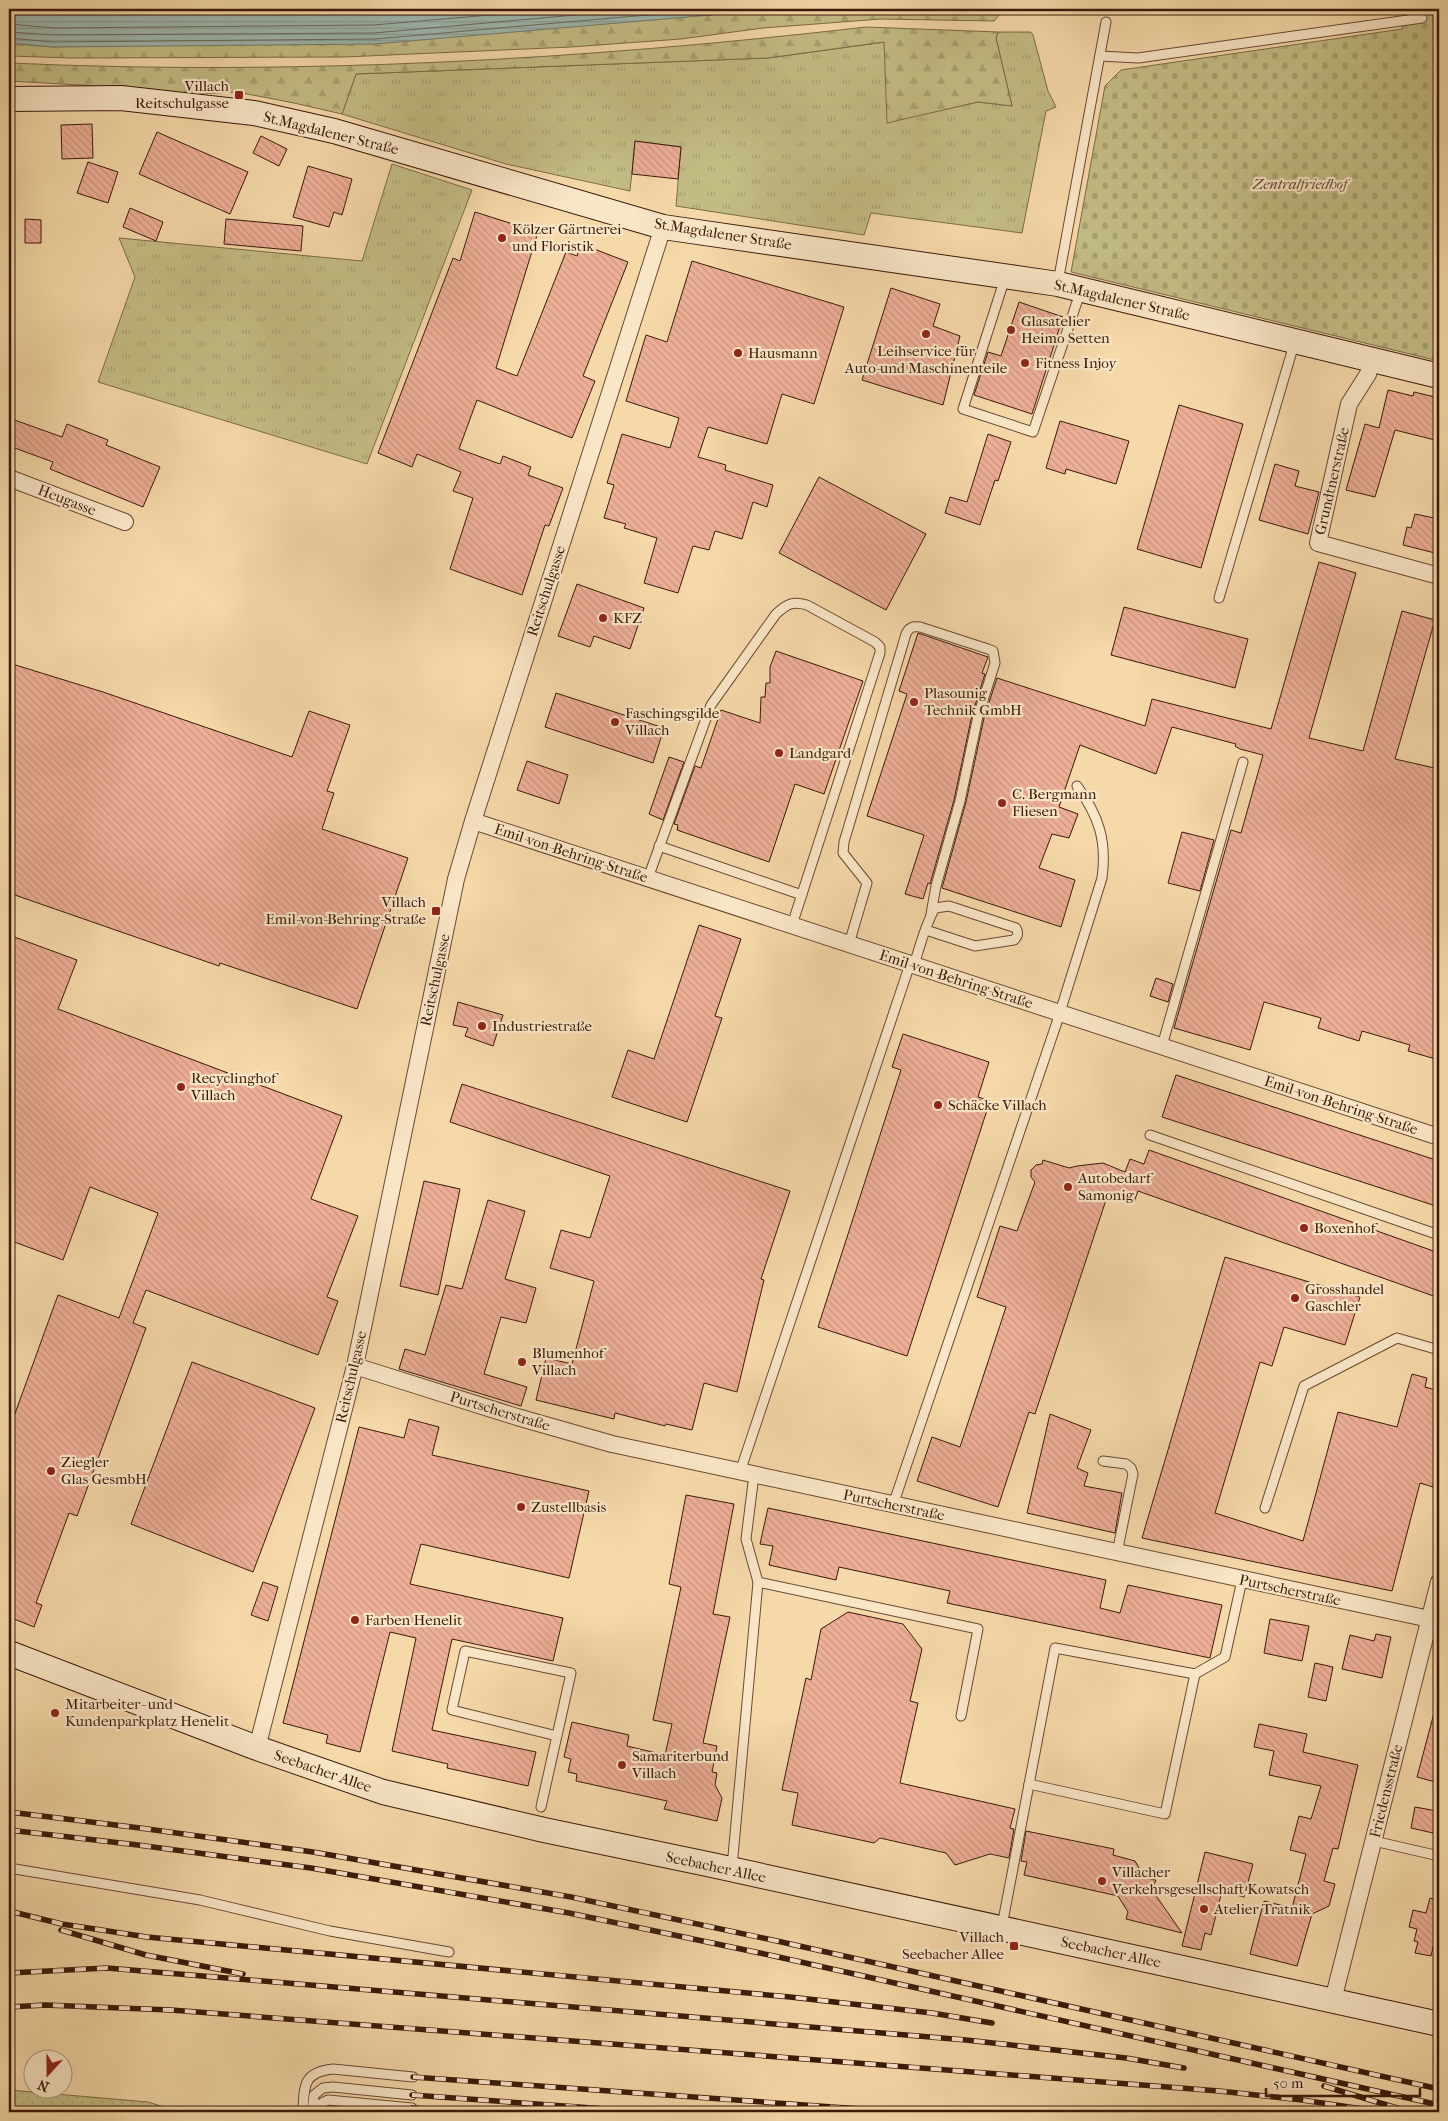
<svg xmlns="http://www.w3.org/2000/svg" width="1448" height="2121" font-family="'IM FELL French Canon',serif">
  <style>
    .grass { fill: url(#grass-tufts); stroke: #7e6b47 }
    .forest { fill: url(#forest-firs); stroke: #7e6b47 }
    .cemetery { fill: url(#cemetery-stones); stroke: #7e6b47 }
    .garden { fill: url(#garden-dots); stroke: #7e6b47 }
    .water { fill: url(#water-rules); stroke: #76796e }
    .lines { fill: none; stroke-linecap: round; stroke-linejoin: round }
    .shore { stroke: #6c695e; stroke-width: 1 }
    .building { fill: url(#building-back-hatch); stroke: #3a190a }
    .lane-casing { stroke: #694932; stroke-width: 11 }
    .street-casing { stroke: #694932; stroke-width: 18 }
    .secondary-casing { stroke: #3a190a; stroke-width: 26 }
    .lane { stroke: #f9e6c7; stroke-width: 9 }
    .street { stroke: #f9e6c7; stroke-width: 16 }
    .secondary { stroke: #f9e6c7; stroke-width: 24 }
    .rail-casing { stroke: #3a190a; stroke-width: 5.5 }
    .rail { stroke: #f9e6c7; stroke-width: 4; stroke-dasharray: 11; stroke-linecap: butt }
    .poi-dot { fill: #8f2418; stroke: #f9e6c7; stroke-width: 2 }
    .labels { text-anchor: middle; stroke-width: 4.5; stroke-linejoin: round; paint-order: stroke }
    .poi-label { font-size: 15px; fill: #3a190a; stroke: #f9e6c7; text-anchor: start }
    .street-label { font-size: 15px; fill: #3a190a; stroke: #f9e6c7 }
    .park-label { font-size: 15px; font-style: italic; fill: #634a2f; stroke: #f9e6c7 }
  </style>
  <defs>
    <pattern id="grass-tufts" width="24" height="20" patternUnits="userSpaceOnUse" patternTransform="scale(1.25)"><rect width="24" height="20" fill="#c3bd84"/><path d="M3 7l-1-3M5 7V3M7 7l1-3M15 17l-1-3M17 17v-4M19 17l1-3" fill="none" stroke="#a8a271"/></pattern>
    <pattern id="forest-firs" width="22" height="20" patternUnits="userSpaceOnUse" patternTransform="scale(1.25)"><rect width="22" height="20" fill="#c3bd84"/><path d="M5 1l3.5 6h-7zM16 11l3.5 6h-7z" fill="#a8a271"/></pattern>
    <pattern id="cemetery-stones" width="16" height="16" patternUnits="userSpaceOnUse" patternTransform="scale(1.25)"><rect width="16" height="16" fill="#c3bd84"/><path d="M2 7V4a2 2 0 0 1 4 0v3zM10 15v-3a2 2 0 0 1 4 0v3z" fill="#a8a271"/></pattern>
    <pattern id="garden-dots" width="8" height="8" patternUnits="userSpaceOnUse" patternTransform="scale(1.25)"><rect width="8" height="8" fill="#c3bd84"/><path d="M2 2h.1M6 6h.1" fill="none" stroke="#a8a271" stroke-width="1.8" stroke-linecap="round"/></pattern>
    <pattern id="water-rules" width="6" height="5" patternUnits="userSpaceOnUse" patternTransform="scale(1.25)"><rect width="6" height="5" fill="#9eb9b1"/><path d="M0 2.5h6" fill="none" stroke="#899e97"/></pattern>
    <pattern id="building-back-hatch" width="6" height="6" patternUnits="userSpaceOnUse" patternTransform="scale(1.25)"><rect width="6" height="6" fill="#eeaf97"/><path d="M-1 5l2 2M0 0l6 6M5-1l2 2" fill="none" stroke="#cd9681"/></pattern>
  </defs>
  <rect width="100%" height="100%" fill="#f6d9a9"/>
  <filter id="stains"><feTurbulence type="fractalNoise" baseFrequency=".004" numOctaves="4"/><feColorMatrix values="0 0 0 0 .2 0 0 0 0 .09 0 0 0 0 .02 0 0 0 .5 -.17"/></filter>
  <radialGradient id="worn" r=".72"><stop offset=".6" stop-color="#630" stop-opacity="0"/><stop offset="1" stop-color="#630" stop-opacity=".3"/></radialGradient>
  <g class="grass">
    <polygon points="998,32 1031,32 1033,35 1048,91 1056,107 1046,111 1022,233 871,213 864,235 676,206 681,147 635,141 630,191 506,164 342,114 356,74 768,58 885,42 888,122 978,102 1012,106 996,38"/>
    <polygon points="392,164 472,190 367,464 98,382 135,277 119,238 362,261"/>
  </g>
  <g class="forest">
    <polygon points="780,9 1005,9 994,21 881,19 763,28 681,39 571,47 344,57 72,58 9,56 9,43 53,47 705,15"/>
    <path d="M 866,27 L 998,32 L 996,38 L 1012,106 L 978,102 L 887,123 L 884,42 L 768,58 L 356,74 L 342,114 L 294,103 L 237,92 L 177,95 L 115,87 L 9,81 L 9,63 C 295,76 581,60 866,27 Z"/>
  </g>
  <polygon class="cemetery" points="1406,9 1439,9 1439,361 1071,272 1105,86 1121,70 1402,29"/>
  <polygon class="garden" points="9,2090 148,2102 180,2112 9,2112"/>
  <polygon class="water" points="9,9 780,9 375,44 53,47 9,43"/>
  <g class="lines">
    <g class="shore">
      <polyline points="9,24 54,28 374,25 559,9"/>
      <polyline points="9,32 54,35 374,33 643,9"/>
      <polyline points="9,38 53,42 375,39 715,9"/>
    </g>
  </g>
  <g class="building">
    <polygon points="92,124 93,158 62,159 61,125"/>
    <polygon points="157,132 248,172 230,214 139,174"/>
    <polygon points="261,136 287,149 279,166 253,153"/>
    <polygon points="635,141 681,147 678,179 632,174"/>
    <polygon points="88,162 118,172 108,203 77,193"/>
    <polygon points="308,166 352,179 342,215 334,212 329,227 293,217"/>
    <polygon points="130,208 163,222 156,241 123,227"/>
    <polygon points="475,212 538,232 496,368 517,376 566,252 577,256 581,244 628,262 583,376 595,381 572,438 477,400 459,449 500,464 503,456 531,467 528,475 563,488 549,526 545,525 522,595 450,569 473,498 453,491 461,472 417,454 412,467 378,453 453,258 460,261"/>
    <polygon points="25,219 41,220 41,243 25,243"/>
    <polygon points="226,219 303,226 301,251 224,244"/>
    <polygon points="692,261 844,307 814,404 782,394 767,444 708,427 698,457 726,465 725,470 773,485 767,507 753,502 742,539 715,531 709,550 693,546 678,593 644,583 657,538 624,528 626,524 604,518 614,485 607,483 622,434 670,448 679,418 626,401 646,335 667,342"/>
    <polygon points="891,288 940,304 933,326 960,336 943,405 862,380"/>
    <polygon points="1019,302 1063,317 1032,414 974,395 988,352 1001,356"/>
    <polygon points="1388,390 1413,396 1414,392 1439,398 1439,441 1395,430 1375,497 1346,490 1365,424 1379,428"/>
    <polygon points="1179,405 1243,424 1201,568 1137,549"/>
    <polygon points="9,418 62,437 67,424 108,440 106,445 160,467 143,507 50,469 53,462 9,446"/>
    <polygon points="1060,421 1129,441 1116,484 1066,469 1065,474 1046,468"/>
    <polygon points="988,434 1011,442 998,481 995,480 980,525 945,513 950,497 967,502"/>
    <polygon points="1275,464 1299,471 1295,486 1319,492 1308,534 1259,520"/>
    <polygon points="819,477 926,534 886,610 779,553"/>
    <polygon points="1415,514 1439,519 1439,554 1403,545 1407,527 1411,528"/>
    <polygon points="1319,562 1356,573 1309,738 1363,751 1402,611 1435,620 1395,759 1439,769 1439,1060 1408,1051 1410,1045 1362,1031 1359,1041 1318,1028 1321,1018 1264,1002 1250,1050 1174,1028 1231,830 1241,833 1263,755 1240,749 1235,746 1236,744 1172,727 1156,774 1080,745 1059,807 1078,814 1069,838 1052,834 1039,868 1075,880 1061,927 942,888 966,802 984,718 997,678 1145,726 1152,699 1271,729"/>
    <polygon points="577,584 644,608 630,649 594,636 590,647 558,636"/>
    <polygon points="1124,607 1248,639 1235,688 1111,655"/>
    <polygon points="918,633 988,657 982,673 985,674 972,715 954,800 930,884 928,883 923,899 905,894 924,835 867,816 907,694 899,691"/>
    <polygon points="776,651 863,681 824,794 795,784 769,862 677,830 678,825 674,824 695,766 701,768 721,710 760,723 761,697 765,697 766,683 770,683 770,667"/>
    <polygon points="9,663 103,692 292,757 309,711 350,725 327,791 334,793 322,829 408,858 357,1009 220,963 219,966 9,893"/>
    <polygon points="556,693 664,728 653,763 545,727"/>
    <polygon points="669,757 684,762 663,820 649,814"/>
    <polygon points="527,761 568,775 559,804 517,790"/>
    <polygon points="1182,832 1214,840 1200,891 1168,883"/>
    <polygon points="699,925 741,939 715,1016 722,1018 687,1122 612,1097 628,1050 654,1059"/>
    <polygon points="9,935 77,960 58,1009 342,1116 311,1199 358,1216 327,1297 338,1301 318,1355 146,1290 133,1323 146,1328 77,1516 69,1513 36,1603 42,1605 34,1627 9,1617 9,1430 58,1295 119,1318 158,1213 90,1187 63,1260 9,1240"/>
    <polygon points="1156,978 1173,984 1168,1002 1150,996"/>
    <polygon points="458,1002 503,1015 493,1046 465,1036 468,1028 453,1025"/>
    <polygon points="903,1034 989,1062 978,1097 990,1101 907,1356 818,1327 901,1070 892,1067"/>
    <polygon points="1176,1075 1439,1161 1439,1207 1162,1117"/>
    <polygon points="462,1084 790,1191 761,1279 764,1280 737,1392 704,1383 692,1430 666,1424 665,1426 615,1413 614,1419 536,1400 546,1358 572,1364 594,1281 550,1268 561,1230 590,1238 610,1176 450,1122"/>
    <polygon points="1149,1150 1439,1253 1439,1298 1138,1191 1134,1202 1108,1194 1035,1414 1029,1412 998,1507 917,1481 932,1437 960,1447 1006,1307 977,1297 1000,1226 1017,1231 1035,1182 1031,1177 1031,1170 1036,1165 1042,1164 1043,1160 1069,1168 1077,1166 1103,1163 1125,1172 1130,1159 1144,1164"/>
    <polygon points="424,1181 460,1189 438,1295 400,1286"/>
    <polygon points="488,1200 525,1211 505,1279 536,1288 526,1323 501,1317 484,1374 527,1387 521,1406 399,1369 405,1349 425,1355 446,1285 462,1289"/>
    <polygon points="1225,1257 1360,1297 1345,1345 1284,1327 1272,1366 1260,1362 1215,1513 1303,1541 1338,1412 1397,1427 1412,1374 1427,1378 1425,1387 1439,1391 1439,1463 1433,1487 1420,1483 1392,1591 1142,1538"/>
    <polygon points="192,1362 315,1408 253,1572 131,1524"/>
    <polygon points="1050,1414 1091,1430 1077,1468 1088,1473 1084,1486 1122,1493 1115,1533 1027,1513"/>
    <polygon points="409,1419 439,1427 432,1455 589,1491 569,1578 421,1544 410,1584 563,1618 553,1661 452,1639 432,1730 536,1752 528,1786 447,1768 448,1764 392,1751 416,1638 390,1632 360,1752 326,1743 328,1735 283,1723 359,1427 404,1438"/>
    <polygon points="686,1495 734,1504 713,1614 730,1617 703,1743 717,1746 712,1772 717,1773 715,1785 722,1798 717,1821 664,1809 667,1801 576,1781 577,1774 568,1772 571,1759 564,1757 572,1722 629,1735 627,1746 665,1755 672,1724 653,1720 681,1587 669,1584"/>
    <polygon points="768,1508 1106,1580 1100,1608 1120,1613 1128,1585 1222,1605 1210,1658 947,1603 950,1591 839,1567 836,1580 769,1565 773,1546 760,1544"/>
    <polygon points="263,1582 278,1587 268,1621 251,1615"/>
    <polygon points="848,1612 903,1624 922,1649 910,1701 918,1703 900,1783 1015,1809 1010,1828 1014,1829 1009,1858 990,1854 955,1865 946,1853 880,1838 874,1843 792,1825 798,1793 782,1790 806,1678 811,1680 821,1629"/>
    <polygon points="1270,1619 1309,1626 1302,1661 1264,1653"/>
    <polygon points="1376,1634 1391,1637 1382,1678 1342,1669 1350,1635 1374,1641"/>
    <polygon points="1315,1663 1333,1667 1326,1701 1308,1697"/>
    <polygon points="1434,1713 1439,1713 1439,1783 1417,1777"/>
    <polygon points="1259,1724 1307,1734 1303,1752 1358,1765 1338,1849 1333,1848 1324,1881 1335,1884 1329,1906 1312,1914 1297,1966 1250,1954 1264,1901 1292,1908 1306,1854 1290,1850 1299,1816 1311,1819 1321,1786 1269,1775 1274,1751 1254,1747"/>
    <polygon points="1415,1807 1437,1811 1433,1833 1411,1828"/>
    <polygon points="1026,1831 1114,1849 1113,1855 1135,1861 1145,1878 1156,1880 1152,1890 1182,1933 1126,1919 1128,1912 1118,1896 1024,1875 1027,1862 1021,1861"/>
    <polygon points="1205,1852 1253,1864 1244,1897 1222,1891 1211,1935 1205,1933 1201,1950 1182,1946"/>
    <polygon points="1430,1898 1439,1901 1439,1922 1431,1956 1415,1953 1418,1942 1414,1941 1417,1929 1409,1927 1413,1910 1426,1913"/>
  </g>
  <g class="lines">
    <g class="lane-casing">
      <g id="lane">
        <polyline points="1100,56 1138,58 1422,18"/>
        <polyline points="1005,278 963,409 1033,432 1081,290"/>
        <polyline points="1058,282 1106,22"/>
        <polyline points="1219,598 1295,341"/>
        <polyline points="659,846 802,895"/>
        <path d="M 648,878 L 711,705 L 776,614 C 787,604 792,601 807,605 L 875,642 L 880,647 L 880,653 L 792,925"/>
        <path d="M 849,944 L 867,883 L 843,853 L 844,842 L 906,634 C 909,627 913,626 920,627 L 988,649 L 993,651 L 995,663 L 978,716 L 960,801 L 936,886 L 931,914"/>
        <path d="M 914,965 C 920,946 925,925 935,908 L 949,906 L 1016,928 C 1019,933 1018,936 1014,940 L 975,946 L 926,930"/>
        <polyline points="1162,1046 1243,762"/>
        <polyline points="1150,1135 1439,1235"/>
        <polyline points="1103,1461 1126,1464 1131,1468 1133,1474 1117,1553"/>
        <polyline points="740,1472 910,964"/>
        <path d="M 893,1505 L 1056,1025 L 1102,878 C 1107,841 1099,816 1077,786"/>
        <polyline points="1265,1508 1304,1386 1397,1338 1439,1350"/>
        <polyline points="758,1582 978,1629 961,1716"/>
        <polyline points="1029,1784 1165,1814 1195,1674"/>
        <polyline points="541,1807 571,1673 465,1651 452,1710 557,1736"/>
        <polyline points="1374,1841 1439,1856"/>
        <polyline points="732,1867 758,1582 746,1539 754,1475"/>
        <polyline points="9,1868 200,1900 330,1931 449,1952"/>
        <polyline points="1002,1926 1055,1648 1195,1674 1225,1657 1242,1580"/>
        <path d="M 303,2112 C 304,2086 303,2072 333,2069 L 413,2077"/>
        <polyline points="312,2112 314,2095 323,2088 333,2087 412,2095"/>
        <polyline points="318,2112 320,2104 328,2100 412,2108"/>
      </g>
    </g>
    <g class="street-casing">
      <g id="street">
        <polyline points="1372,360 1368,374 1349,404 1318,543 1439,576"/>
        <polyline points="9,478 125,522"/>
        <polyline points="473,821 1439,1137"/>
        <polyline points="355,1366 517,1417 612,1444 1439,1621"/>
        <polyline points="257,1748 355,1366 456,879 473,821 663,227"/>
        <polyline points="1333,2000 1439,1582"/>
      </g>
    </g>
    <g class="secondary-casing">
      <g id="secondary">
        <polyline points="9,99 121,98 254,113 334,131 663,227 1058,284 1439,376"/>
        <polyline points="9,1653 257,1748 383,1792 544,1830 712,1865 1439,2024"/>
      </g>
    </g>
    <use href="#lane" class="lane"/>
    <use href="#street" class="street"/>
    <use href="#secondary" class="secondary"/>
    <g class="rail-casing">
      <g id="rail">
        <polyline points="9,1812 140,1828 313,1852 571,1897 777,1941 1439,2089"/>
        <polyline points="9,1830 138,1845 311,1868 569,1913 774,1956 1439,2105"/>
        <polyline points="9,1911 62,1924 147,1937 790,1997 932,2013 992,2023"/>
        <polyline points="61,1930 146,1955 243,1974"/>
        <polyline points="9,1973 107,1968 966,2040 1126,2058 1184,2068"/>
        <polyline points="9,2007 45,2005 171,2010 1219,2091 1302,2100 1383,2112"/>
        <polyline points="413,2077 903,2112"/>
        <polyline points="1324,2086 1410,2112"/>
        <polyline points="412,2095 649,2112"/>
        <polyline points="412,2108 472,2112"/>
      </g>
    </g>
    <use href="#rail" class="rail"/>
  </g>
  <g class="poi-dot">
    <rect x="234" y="90" width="10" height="10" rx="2.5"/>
    <circle cx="502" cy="238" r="5"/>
    <circle cx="1011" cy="330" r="5"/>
    <circle cx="926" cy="334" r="5"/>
    <circle cx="738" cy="353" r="5"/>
    <circle cx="1025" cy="363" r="5"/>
    <circle cx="603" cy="618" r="5"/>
    <circle cx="914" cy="702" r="5"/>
    <circle cx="615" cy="722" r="5"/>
    <circle cx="779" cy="753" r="5"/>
    <circle cx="1002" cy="803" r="5"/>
    <rect x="431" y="906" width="10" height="10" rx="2.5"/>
    <circle cx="482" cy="1026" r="5"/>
    <circle cx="181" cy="1087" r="5"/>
    <circle cx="938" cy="1105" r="5"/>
    <circle cx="1068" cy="1187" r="5"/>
    <circle cx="1304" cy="1228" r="5"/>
    <circle cx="1295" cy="1298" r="5"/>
    <circle cx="522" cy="1362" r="5"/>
    <circle cx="51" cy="1471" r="5"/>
    <circle cx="521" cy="1507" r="5"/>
    <circle cx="355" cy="1620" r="5"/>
    <circle cx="55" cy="1713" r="5"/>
    <circle cx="622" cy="1765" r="5"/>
    <circle cx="1102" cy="1881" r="5"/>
    <circle cx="1204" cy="1909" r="5"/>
    <rect x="1009" y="1941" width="10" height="10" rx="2.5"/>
  </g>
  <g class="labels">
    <g class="poi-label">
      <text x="229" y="91" text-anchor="end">Villach<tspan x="229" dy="17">Reitschulgasse</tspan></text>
      <text x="512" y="234">Kölzer Gärtnerei<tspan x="512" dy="17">und Floristik</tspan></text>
      <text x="1021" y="326">Glasatelier<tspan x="1021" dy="17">Heimo Setten</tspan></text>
      <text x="926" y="356" text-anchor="middle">Leihservice für<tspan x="926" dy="17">Auto-und Maschinenteile</tspan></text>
      <text x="748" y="358">Hausmann</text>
      <text x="1035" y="368">Fitness Injoy</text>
      <text x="613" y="623">KFZ</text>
      <text x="924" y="698">Plasounig<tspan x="924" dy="17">Technik GmbH</tspan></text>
      <text x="625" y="718">Faschingsgilde<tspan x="625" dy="17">Villach</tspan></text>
      <text x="789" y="758">Landgard</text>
      <text x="1012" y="799">C. Bergmann<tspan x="1012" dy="17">Fliesen</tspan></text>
      <text x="426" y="907" text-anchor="end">Villach<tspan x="426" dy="17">Emil-von-Behring-Straße</tspan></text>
      <text x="492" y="1031">Industriestraße</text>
      <text x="191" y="1083">Recyclinghof<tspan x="191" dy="17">Villach</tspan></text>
      <text x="948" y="1110">Schäcke Villach</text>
      <text x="1078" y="1183">Autobedarf<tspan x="1078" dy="17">Samonig</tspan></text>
      <text x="1314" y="1233">Boxenhof</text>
      <text x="1305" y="1294">Grosshandel<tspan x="1305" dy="17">Gaschler</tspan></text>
      <text x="532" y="1358">Blumenhof<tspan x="532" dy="17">Villach</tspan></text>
      <text x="61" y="1467">Ziegler<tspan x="61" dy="17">Glas GesmbH</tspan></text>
      <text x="531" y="1512">Zustellbasis</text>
      <text x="365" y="1625">Farben Henelit</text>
      <text x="65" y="1709">Mitarbeiter- und<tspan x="65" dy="17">Kundenparkplatz Henelit</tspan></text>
      <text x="632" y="1761">Samariterbund<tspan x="632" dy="17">Villach</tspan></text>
      <text x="1112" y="1877">Villacher<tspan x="1112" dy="17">Verkehrsgesellschaft Kowatsch</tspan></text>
      <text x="1214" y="1914">Atelier Tratnik</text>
      <text x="1004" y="1942" text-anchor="end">Villach<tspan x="1004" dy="17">Seebacher Allee</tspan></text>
    </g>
    <g class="street-label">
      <text transform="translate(331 133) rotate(14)" y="5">St.Magdalener Straße</text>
      <text transform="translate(723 234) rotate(9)" y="5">St.Magdalener Straße</text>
      <text transform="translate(1122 300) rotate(13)" y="5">St.Magdalener Straße</text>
      <text transform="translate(1332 481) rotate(-77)" y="5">Grundtnerstraße</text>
      <text transform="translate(67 500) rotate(21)" y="5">Heugasse</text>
      <text transform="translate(546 591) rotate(-72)" y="5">Reitschulgasse</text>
      <text transform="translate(571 853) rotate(18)" y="5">Emil-von-Behring-Straße</text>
      <text transform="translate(956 979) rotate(18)" y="5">Emil-von-Behring-Straße</text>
      <text transform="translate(435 980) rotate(-78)" y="5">Reitschulgasse</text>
      <text transform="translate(1341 1105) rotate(18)" y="5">Emil-von-Behring-Straße</text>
      <text transform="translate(351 1377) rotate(-77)" y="5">Reitschulgasse</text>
      <text transform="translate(500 1411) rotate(17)" y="5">Purtscherstraße</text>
      <text transform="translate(894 1505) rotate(12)" y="5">Purtscherstraße</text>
      <text transform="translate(1290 1590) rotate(12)" y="5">Purtscherstraße</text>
      <text transform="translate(323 1771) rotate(19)" y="5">Seebacher Allee</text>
      <text transform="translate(1386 1791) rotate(-76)" y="5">Friedensstraße</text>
      <text transform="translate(716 1867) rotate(12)" y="5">Seebacher Allee</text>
      <text transform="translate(1111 1952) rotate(12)" y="5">Seebacher Allee</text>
    </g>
    <g class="park-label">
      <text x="1300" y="189">Zentralfriedhof</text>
    </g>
  </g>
  <rect width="1448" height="2121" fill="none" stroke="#f6d9a9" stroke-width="30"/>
  <rect x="10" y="10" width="1428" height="2101" fill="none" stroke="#3a190a" stroke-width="2.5"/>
  <rect x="15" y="15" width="1418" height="2091" fill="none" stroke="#3a190a"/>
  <g transform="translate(48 2074) rotate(201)"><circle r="24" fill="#f9e6c7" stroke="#ad947b"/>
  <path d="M0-4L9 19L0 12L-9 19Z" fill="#8f2418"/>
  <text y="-8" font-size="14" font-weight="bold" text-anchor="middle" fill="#3a190a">N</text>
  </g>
  <path d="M1266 2088v8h154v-8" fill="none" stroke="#3a190a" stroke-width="2.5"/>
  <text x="1273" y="2088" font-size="15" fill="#3a190a" stroke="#f9e6c7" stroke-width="4" paint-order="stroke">50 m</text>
  <rect width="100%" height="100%" filter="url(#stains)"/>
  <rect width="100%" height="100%" fill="url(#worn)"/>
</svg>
